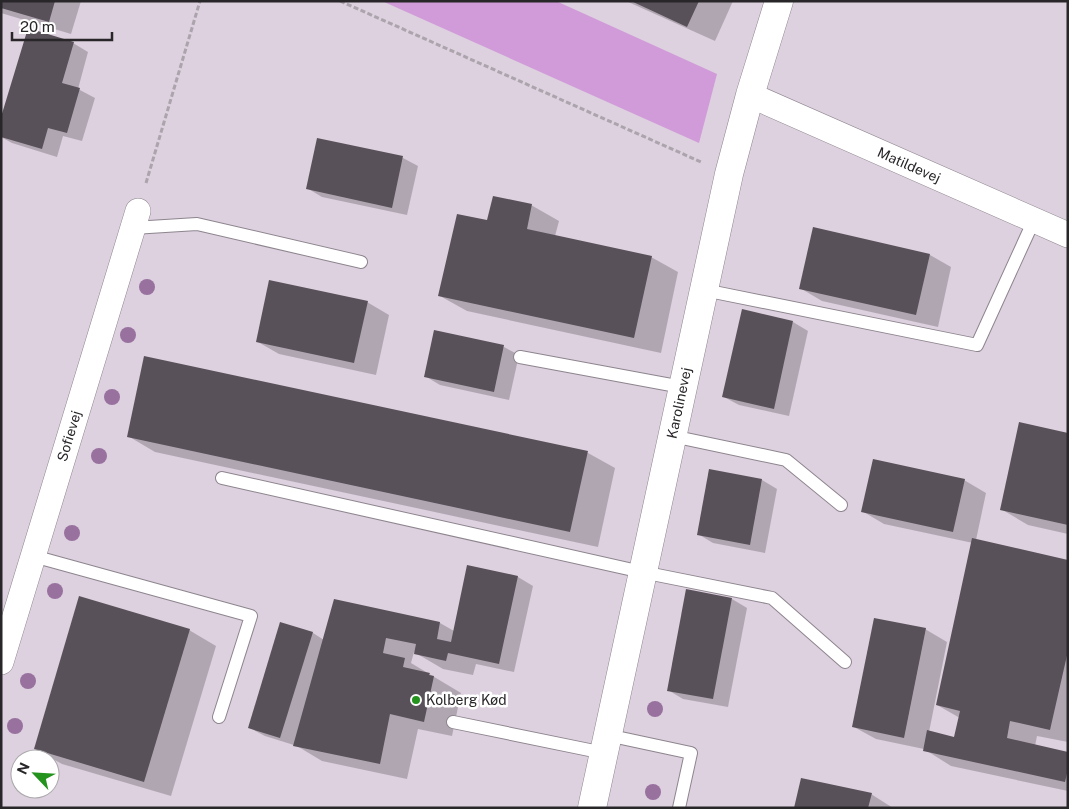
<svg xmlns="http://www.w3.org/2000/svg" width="1069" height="809" font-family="'Public Sans',sans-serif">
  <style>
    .built { fill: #ddd0df; fill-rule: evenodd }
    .forest { fill: #d09bd8 }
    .shadow { fill: #0003 }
    .building { fill: #585159 }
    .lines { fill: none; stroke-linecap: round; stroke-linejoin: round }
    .lane-casing { stroke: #8d858e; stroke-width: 14 }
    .street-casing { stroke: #8d858e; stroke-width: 26 }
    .secondary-casing { stroke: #8d858e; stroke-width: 29 }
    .path { stroke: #aba4ac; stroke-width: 3; stroke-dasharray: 5 2.5; stroke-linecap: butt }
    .lane { stroke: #fff; stroke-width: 12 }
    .street { stroke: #fff; stroke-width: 25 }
    .secondary { stroke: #fff; stroke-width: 28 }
    .tree { fill: #98719e }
    .poi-dot { fill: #23931d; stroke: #fff; stroke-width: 2 }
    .labels { text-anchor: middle; stroke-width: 5; stroke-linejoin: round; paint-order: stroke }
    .street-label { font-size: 14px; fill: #292629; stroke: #fff }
    .poi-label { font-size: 14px; fill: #292629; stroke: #fff; text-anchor: start }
  </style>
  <rect width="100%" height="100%" fill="#e7dee8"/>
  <path class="built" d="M 1,1 L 1068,1 L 1068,808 L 1,808 ZM 20,759 L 50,759 L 50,789 L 20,789 Z"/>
  <polygon class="forest" points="382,1 556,1 717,74 699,143"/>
  <g class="shadow">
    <polygon points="1,1 81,1 71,34 1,13"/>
    <polygon points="626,1 733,1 715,41"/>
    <polygon points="73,43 88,52 78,89 95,98 82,141 63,136 57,157 12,143 1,137"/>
    <polygon points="403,158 418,166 407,215 322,197 307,188"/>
    <polygon points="531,205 559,221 555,236 651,257 678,272 661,353 467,311 440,296 488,222"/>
    <polygon points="930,255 951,267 938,327 822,301 800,288"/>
    <polygon points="367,302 389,315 376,375 279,354 258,342"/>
    <polygon points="793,322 808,331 789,416 739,405 724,397"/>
    <polygon points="504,347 519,355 509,400 440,385 425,376"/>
    <polygon points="1068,434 1068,534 1028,525 1001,509"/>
    <polygon points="128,436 588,453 615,468 598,547 155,452"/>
    <polygon points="710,470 762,480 777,489 765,553 713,543 698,534"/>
    <polygon points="964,480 986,493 976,540 1068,561 1068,742 1037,736 1035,746 1068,753 1068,791 951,766 924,749 876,739 854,727 925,629 947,642 929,732 955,738 960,718 937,705 973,543 884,524 862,511"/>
    <polygon points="468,566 518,577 533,586 514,672 476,664 473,675 443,669 414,652 411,663 461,693 452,736 418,729 407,779 322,761 297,746 265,736 250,728 281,624 313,633 324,640 335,600 440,623 454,631"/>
    <polygon points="732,599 747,608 728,707 683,699 668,690"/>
    <polygon points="189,630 216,646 171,796 62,764 35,749"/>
    <polygon points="871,794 893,808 795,808"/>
  </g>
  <g class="building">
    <polygon points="1,1 55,1 49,22 1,8"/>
    <polygon points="631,1 699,1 687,27"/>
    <polygon points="28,28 74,42 62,83 80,88 67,133 48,128 42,149 1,137 1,117"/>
    <polygon points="317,138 403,156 392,208 306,189"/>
    <polygon points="493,196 532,204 527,229 652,256 634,338 438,296 457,214 487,220"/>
    <polygon points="813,227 930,254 916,315 799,289"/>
    <polygon points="269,280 368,301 354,363 256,342"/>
    <polygon points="742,309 793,321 774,409 722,397"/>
    <polygon points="434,330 504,345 494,392 424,377"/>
    <polygon points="144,356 588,451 570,532 127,437"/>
    <polygon points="1019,422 1068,433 1068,525 1000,510"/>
    <polygon points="873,459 965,479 953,532 861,512"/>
    <polygon points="709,469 762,479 750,545 697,535"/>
    <polygon points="972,538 1068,560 1068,651 1050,730 1010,721 1007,738 1068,752 1068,769 1065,782 923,751 927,730 954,737 960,711 936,705"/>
    <polygon points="467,565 518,576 499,664 448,653 446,661 414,654 416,644 386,638 383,653 405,658 403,667 430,673 429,675 434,676 424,722 390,714 380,764 293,746 334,599 440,622 437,639 451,642"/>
    <polygon points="686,589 732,598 713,699 667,691"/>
    <polygon points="79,596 190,629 144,782 34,749"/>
    <polygon points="874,618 926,628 904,738 852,727"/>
    <polygon points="280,622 313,632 280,738 248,728"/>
    <polygon points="801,778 872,793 868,808 794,808"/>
  </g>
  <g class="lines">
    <g class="lane-casing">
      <g id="lane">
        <polyline points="133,228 197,224 361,262"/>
        <polyline points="704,290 977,345 1034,220"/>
        <polyline points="520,357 682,387"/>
        <polyline points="672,436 786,460 841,505"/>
        <polyline points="222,478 642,572 772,598 845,662"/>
        <polyline points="33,556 251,616 219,717"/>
        <polyline points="453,722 604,753"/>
        <polyline points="607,735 691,753 679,808"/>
      </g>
    </g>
    <g class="street-casing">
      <g id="street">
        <polyline points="750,95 1068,235"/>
        <polyline points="1,662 138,211"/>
      </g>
    </g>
    <g class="secondary-casing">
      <polyline id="secondary" points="592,808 729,174 750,95 779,1"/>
    </g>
    <g class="path">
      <polyline points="340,1 701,162"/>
      <polyline points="146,183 200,1"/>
    </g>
    <use href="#lane" class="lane"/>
    <use href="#street" class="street"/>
    <use href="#secondary" class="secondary"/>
  </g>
  <g class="tree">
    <circle cx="147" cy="287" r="8"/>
    <circle cx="128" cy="335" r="8"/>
    <circle cx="112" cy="397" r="8"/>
    <circle cx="99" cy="456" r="8"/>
    <circle cx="72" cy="533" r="8"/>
    <circle cx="55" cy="591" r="8"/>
    <circle cx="28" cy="681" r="8"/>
    <circle cx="655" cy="709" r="8"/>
    <circle cx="15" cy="726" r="8"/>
    <circle cx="653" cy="792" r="8"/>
  </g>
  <circle class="poi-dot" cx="416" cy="700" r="5"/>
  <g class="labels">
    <g class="street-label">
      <text transform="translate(909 165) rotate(24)" y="5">Matildevej</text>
      <text transform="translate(679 403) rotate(-78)" y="5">Karolinevej</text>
      <text transform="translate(69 436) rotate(-73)" y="5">Sofievej</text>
    </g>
    <g class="poi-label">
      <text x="426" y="705">Kolberg Kød</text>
    </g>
  </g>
  <rect width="1069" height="809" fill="none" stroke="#292629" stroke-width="5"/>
  <g transform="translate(35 774) rotate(295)"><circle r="24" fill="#ffffff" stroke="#a9a8a9"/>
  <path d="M0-4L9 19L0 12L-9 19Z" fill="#23931d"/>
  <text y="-8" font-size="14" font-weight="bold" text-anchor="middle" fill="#292629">N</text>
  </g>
  <path d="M12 32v8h100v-8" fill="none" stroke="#292629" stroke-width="2.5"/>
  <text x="20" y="32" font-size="15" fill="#292629" stroke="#ffffff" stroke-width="4" paint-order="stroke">20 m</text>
</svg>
